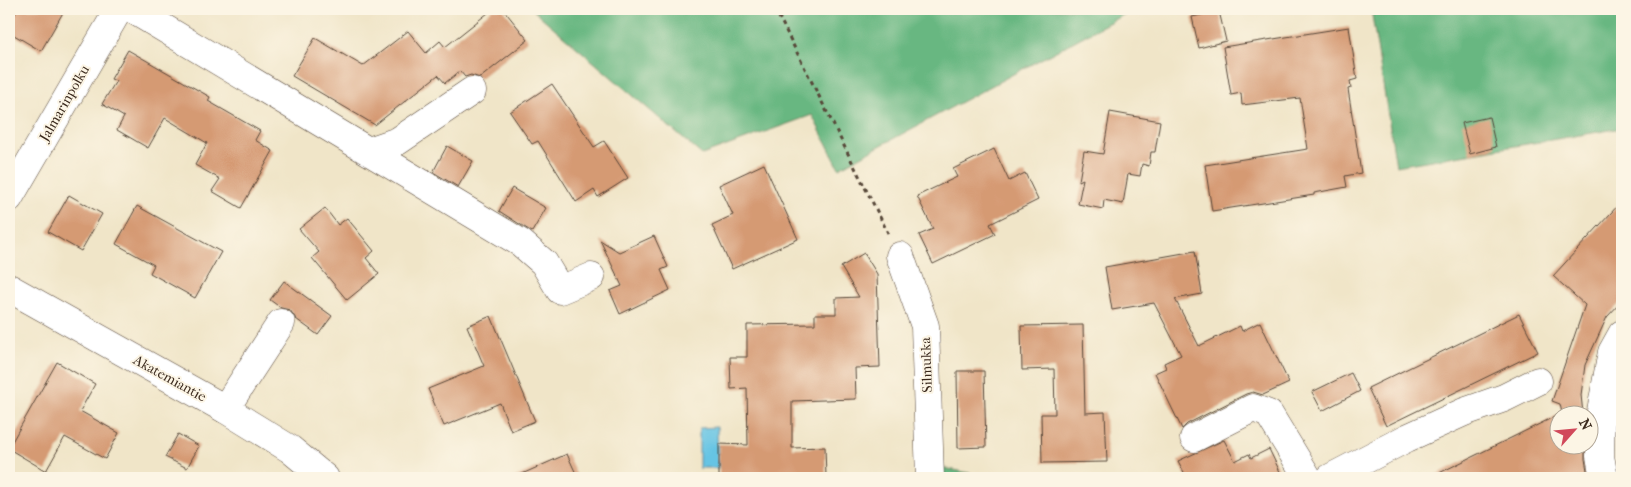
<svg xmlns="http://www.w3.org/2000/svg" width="1631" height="487" font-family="'IM FELL French Canon',serif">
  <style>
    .forest { fill: #68b781; stroke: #527050 }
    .water { fill: #66c4e4; stroke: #507781 }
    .building { fill: #d59a73 }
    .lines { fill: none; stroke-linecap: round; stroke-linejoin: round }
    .minor-casing { stroke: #564638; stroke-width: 29 }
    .path { stroke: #564638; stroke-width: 3; stroke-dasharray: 4 4; stroke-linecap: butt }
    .minor { stroke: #fff; stroke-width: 28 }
    .labels { text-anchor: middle; stroke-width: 4; stroke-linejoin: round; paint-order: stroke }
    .street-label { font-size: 14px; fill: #3b2a1e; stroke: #fcf5e5 }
  </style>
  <rect width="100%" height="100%" fill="#fcf5e5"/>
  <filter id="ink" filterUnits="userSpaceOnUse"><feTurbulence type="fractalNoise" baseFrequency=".02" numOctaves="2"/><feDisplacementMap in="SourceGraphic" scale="10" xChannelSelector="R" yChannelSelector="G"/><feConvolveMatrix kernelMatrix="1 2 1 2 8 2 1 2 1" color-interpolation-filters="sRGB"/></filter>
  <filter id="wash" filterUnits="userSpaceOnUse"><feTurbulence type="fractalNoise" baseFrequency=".0096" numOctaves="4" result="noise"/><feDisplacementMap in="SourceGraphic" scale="20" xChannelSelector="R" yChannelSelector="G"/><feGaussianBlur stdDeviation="1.12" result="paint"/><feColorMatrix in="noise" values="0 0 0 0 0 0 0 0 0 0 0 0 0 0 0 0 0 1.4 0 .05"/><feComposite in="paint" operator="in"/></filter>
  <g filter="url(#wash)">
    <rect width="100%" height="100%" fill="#f0e5c8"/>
    <g class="forest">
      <polygon points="532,9 1134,9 839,168 812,115 702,155"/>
      <polygon points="1371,9 1622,9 1622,128 1396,166"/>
      <polygon points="938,467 995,478 939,478"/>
    </g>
    <polygon class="water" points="717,427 718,468 699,468 699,428"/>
    <g id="blocks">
      <g class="building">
        <polygon points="18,9 65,9 41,51 9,32 9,24"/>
        <polygon points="493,9 503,9 528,40 480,78 471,75 465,77 460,71 445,83 438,75 375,125 292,76 315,38 363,66 408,31 426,53 440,41 445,47"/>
        <polygon points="1219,11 1226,41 1199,48 1192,17"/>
        <polygon points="1349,27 1357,79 1350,81 1351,88 1348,89 1361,173 1345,176 1347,187 1314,193 1314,195 1212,211 1205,165 1308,149 1300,98 1242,105 1241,93 1231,95 1223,47"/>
        <polygon points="128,50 210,97 208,101 260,131 255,140 273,151 241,208 212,191 220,179 195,165 207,143 165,118 148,148 117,130 124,117 102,104 116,81 111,79"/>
        <polygon points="552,84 594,147 604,141 628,178 598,197 594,190 576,202 538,141 532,144 510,112"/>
        <polygon points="1110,112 1160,121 1155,152 1151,152 1149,166 1142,164 1140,176 1128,174 1123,204 1104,200 1103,209 1078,204 1083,179 1079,181 1084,151 1103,154"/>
        <polygon points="1489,117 1496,147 1470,154 1462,123"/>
        <polygon points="447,146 473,161 458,187 433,172"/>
        <polygon points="994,149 1009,181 1025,173 1038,200 990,224 995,234 933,264 919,235 933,229 917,196 957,177 953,169"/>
        <polygon points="764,164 798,239 732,269 712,225 733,215 719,185"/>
        <polygon points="512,188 546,208 532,232 499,211"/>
        <polygon points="69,195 102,214 81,251 48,232"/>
        <polygon points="1622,201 1622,301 1607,317 1585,365 1581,395 1583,414 1559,414 1562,413 1560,404 1552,401 1585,305 1553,276"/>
        <polygon points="137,206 221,252 195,298 150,273 154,265 116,244"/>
        <polygon points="325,208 338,225 347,218 374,251 366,258 379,274 347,300 312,258 319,252 299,229"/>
        <polygon points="654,236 668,267 661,270 670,290 620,314 610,291 622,286 600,240 619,252"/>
        <polygon points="1195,251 1202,294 1175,299 1199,346 1240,326 1242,331 1260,322 1289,383 1263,395 1253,392 1246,394 1187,424 1182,429 1155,373 1166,368 1164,363 1181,355 1154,303 1112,310 1105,267"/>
        <polygon points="864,253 877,274 880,367 855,368 856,399 792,401 792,448 825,447 826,477 719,478 719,444 748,445 747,388 731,389 730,357 747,357 747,325 815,324 815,314 836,314 836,298 859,297 841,267"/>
        <polygon points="284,281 332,316 318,335 296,319 290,310 281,308 270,300"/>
        <polygon points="1519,314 1538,352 1386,426 1368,388"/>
        <polygon points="491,316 535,421 511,431 500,403 444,426 428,389 484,366 467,326"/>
        <polygon points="1083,325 1085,413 1105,412 1107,462 1042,463 1041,414 1055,414 1054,369 1022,370 1021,326"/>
        <polygon points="57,362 95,384 80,411 119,433 105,459 65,437 46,471 9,449 9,447"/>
        <polygon points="957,371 984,371 986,447 958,448"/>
        <polygon points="1351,373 1360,391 1322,411 1312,392"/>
        <polygon points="1558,415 1558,444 1585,444 1585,459 1588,476 1583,478 1429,478"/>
        <polygon points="178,434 199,446 187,468 165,457"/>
        <polygon points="1224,440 1235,461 1249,454 1251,458 1269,449 1283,478 1187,478 1178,461"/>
        <polygon points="567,454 578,478 513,478"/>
      </g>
    </g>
  </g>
  <g filter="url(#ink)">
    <use href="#blocks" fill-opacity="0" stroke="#564638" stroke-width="1"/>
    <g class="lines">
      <g class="minor-casing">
        <g id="minor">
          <polyline points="132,9 521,243 544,263 560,290 591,277"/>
          <polyline points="369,151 398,141 472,91"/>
          <polyline points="9,198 119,9"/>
          <polyline points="900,256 925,326 930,478"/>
          <polyline points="9,288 225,409 290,449 325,478"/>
          <polyline points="225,409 281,323"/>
          <polyline points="1194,438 1253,408 1269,414 1308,478"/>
          <polyline points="1330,478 1407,438 1464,412 1504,398 1538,381"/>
          <polyline points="1604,478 1600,456 1601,411 1612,352 1622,334"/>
        </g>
      </g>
      <polyline class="path" points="775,9 888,233"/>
      <use href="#minor" class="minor"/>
    </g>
  </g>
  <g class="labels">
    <g class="street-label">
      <text transform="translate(64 103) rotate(-60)" y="5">Jalmarinpolku</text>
      <text transform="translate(926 365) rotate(-92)" y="5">Silmukka</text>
      <text transform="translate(170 378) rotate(29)" y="5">Akatemiantie</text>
    </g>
  </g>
  <rect width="1631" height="487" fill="none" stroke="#fcf5e5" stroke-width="30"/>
  <g transform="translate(1574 430) rotate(63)"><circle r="24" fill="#fcf5e5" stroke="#afa495"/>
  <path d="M0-4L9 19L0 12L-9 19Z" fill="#d1495b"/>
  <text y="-8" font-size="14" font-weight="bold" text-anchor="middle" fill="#3b2a1e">N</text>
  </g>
</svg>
